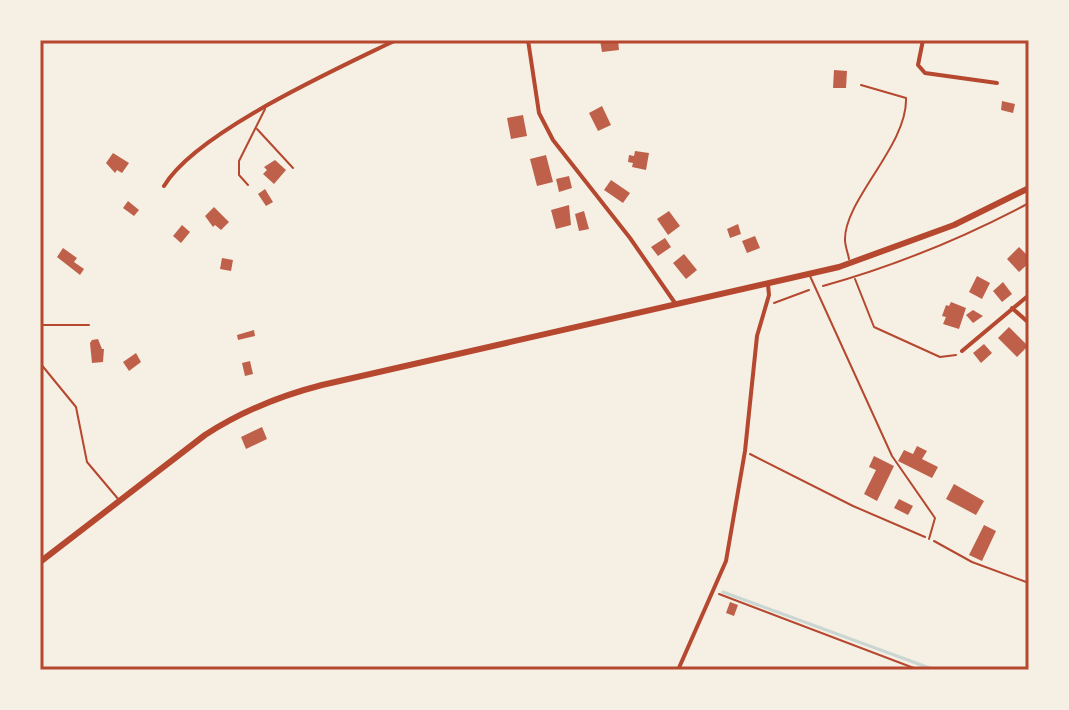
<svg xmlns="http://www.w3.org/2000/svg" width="1069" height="710" font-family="Raleway,sans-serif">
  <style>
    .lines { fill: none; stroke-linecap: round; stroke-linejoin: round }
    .stream { stroke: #c9d6d2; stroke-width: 3 }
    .building { fill: #bf614a }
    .path { stroke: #b5482f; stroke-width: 2 }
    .service { stroke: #b5482f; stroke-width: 2 }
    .minor { stroke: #b5482f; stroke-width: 4 }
    .secondary { stroke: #b5482f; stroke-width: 6 }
    .neatline { fill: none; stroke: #b5482f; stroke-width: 3 }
  </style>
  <rect width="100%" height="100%" fill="#f6efe4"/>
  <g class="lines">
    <polyline class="stream" points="723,592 935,670"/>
  </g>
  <g class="building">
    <polygon points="600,40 618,40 619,50 602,52"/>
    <polygon points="834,70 847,71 846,88 833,88"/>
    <polygon points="1002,101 1015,104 1013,113 1001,110"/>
    <polygon points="602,106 611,125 598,131 589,113"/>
    <polygon points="523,115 527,136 511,139 507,118"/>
    <polygon points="635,151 649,153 646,170 632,167 633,163 628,162 629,155 634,156"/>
    <polygon points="113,153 129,163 122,173 117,170 115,173 106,163"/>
    <polygon points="546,155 553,182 537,186 530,159"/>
    <polygon points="275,160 286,170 274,184 263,174 267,170 264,167"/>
    <polygon points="569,176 572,188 559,192 556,179"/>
    <polygon points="611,180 630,193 623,203 604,190"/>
    <polygon points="265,189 273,202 266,206 258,194"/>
    <polygon points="128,201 139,210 134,216 123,208"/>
    <polygon points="569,205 571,225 556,229 551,210"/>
    <polygon points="214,207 229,222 221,230 215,225 213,227 205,216"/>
    <polygon points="584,211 589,229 579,231 575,214"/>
    <polygon points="669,211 680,226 668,235 657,219"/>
    <polygon points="738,224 741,234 730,238 727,229"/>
    <polygon points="182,225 190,232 181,243 173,236"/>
    <polygon points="755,236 760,248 747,253 742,241"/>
    <polygon points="665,238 671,247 658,256 651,247"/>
    <polygon points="1019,247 1029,257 1029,263 1019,272 1007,259"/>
    <polygon points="63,248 77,258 74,262 84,269 80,275 57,257"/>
    <polygon points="684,254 697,270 686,279 673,263"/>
    <polygon points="222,258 233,260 231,271 220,269"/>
    <polygon points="977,276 990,283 982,299 969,292"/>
    <polygon points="1003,282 1012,294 1002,302 993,291"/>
    <polygon points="951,302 966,308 959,329 943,324 946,317 942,316 946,305 949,306"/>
    <polygon points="973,310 983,316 973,323 966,315"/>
    <polygon points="1009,327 1028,346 1017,357 998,338"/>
    <polygon points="254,330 255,336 238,340 237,335"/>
    <polygon points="98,339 102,349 104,349 103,362 92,363 90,343 92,340"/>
    <polygon points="984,344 992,353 981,363 973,353"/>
    <polygon points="136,353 141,362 129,371 123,362"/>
    <polygon points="250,361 253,374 245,376 242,363"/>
    <polygon points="262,427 267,439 246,449 241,437"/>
    <polygon points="917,446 927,451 922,459 938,467 932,478 898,461 904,450 913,454"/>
    <polygon points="874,456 894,466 877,501 864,494 876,470 869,467"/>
    <polygon points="954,484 984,501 976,515 946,499"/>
    <polygon points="899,499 913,506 908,515 894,508"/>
    <polygon points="984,525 996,531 982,561 969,555"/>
    <polygon points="730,602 738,605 734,616 726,613"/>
  </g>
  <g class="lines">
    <g class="path">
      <polyline points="855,279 874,327 940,357 956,355"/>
      <path d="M 823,286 C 895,266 963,238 1029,203"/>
      <polyline points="774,303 809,290"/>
      <polyline points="40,325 89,325"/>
      <polyline points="750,454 853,506 925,537"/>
      <polyline points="934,541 972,562 1029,583"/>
      <polyline points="719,594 919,670"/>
    </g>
    <g class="service">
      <polyline points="257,129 293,168"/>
      <polyline points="248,185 239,175 239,161 265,109"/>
      <path d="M 849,259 C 848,253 845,246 845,240 C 844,200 908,145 906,98 L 861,85"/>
      <polyline points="810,276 892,456 935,518 929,539"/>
      <polyline points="40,363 76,407 87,462 119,500"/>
    </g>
    <g class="minor">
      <polyline points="528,40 539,113 553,140 630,238 675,303"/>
      <polyline points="923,40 918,65 925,73 997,83"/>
      <path d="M 164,186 C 196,132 337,69 396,40"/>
      <polyline points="1012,308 1029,323"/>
      <polyline points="962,351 1029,295"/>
      <polyline points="678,670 726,561 745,451 757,336 769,295 768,285"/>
    </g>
    <path class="secondary" d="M 40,562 L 205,435 C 242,411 279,396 322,385 L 839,267 L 954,225 L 1029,188"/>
  </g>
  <rect width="1069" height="710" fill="none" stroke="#f6efe4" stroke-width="84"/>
  <rect x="42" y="42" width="985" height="626" class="neatline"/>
</svg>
